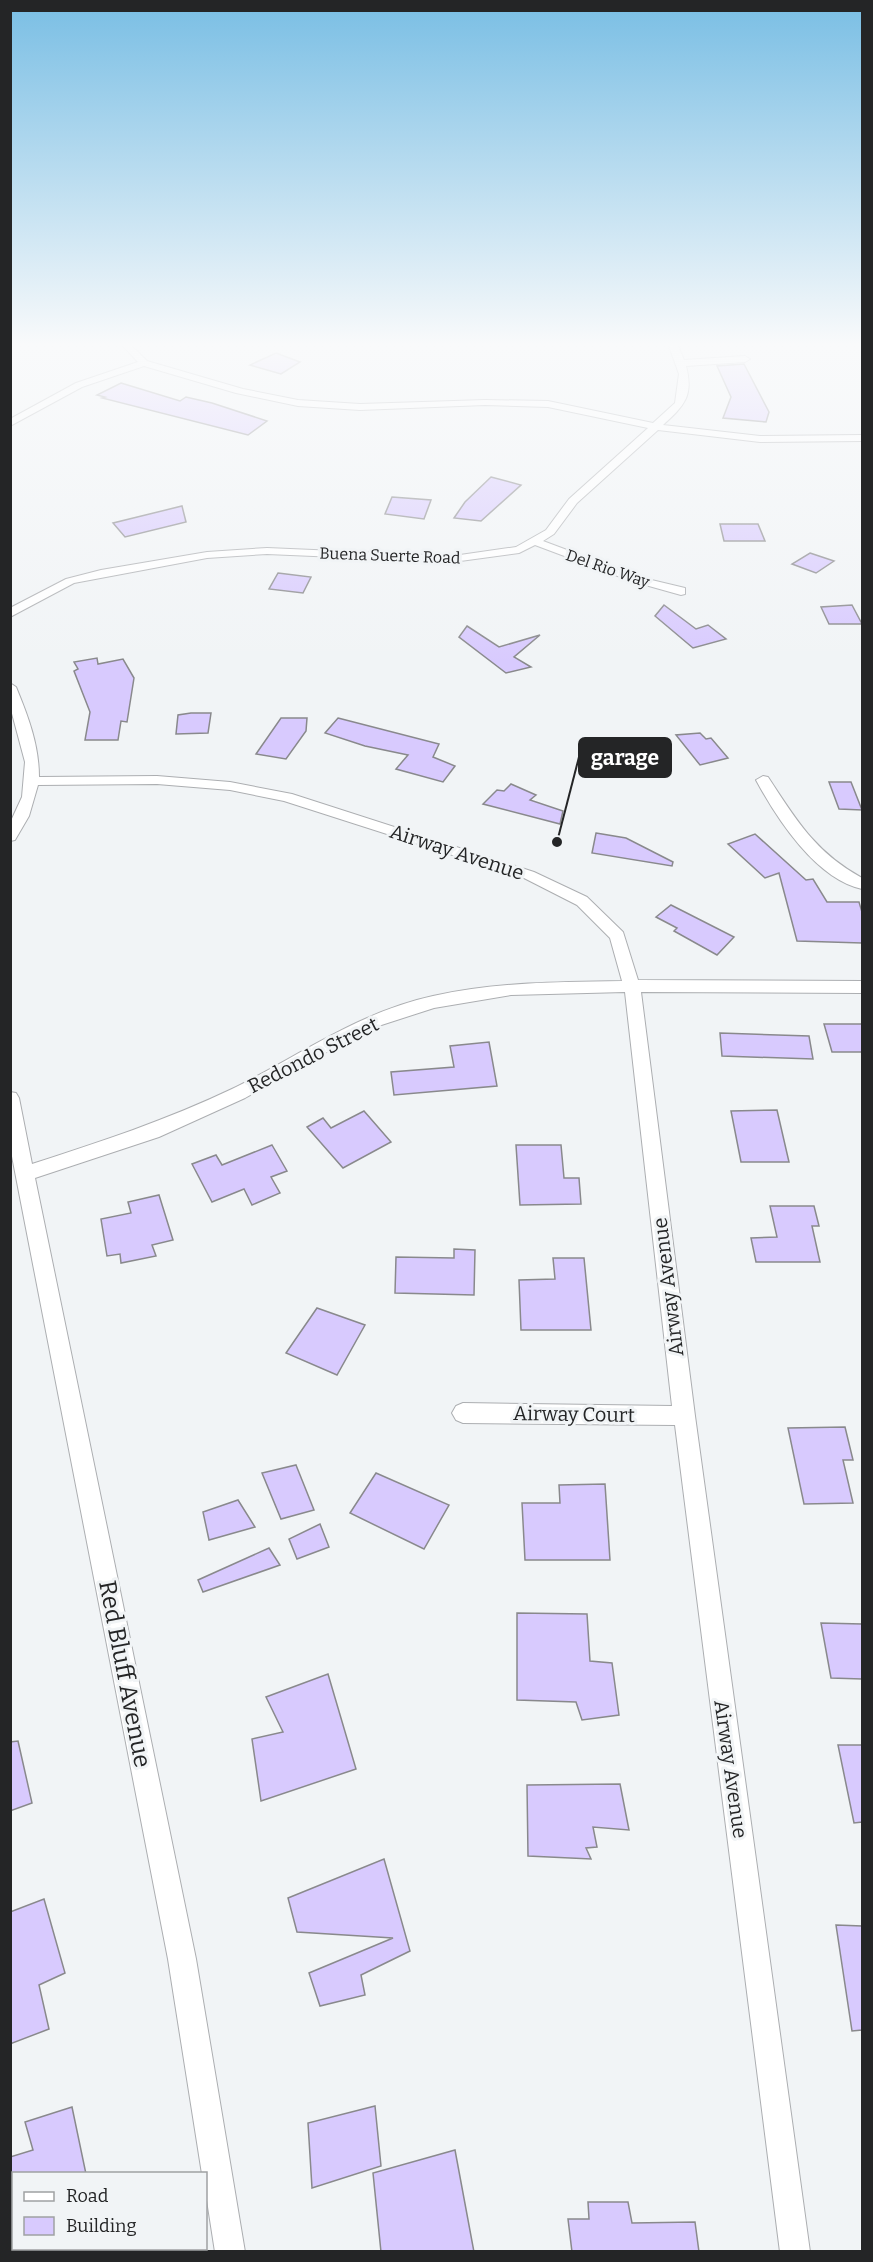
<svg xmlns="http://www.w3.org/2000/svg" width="873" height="2262" font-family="Bitter,serif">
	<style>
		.building { fill: #d8cafe; stroke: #89898c; stroke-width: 1.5 }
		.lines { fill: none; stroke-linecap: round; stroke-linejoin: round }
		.minor-casing { stroke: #acaeb1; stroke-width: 2 }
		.minor { fill: #fff; fill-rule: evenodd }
		.labels { text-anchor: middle; stroke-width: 6; stroke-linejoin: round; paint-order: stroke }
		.far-street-label { font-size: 16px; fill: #242526; stroke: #f1f4f6 }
		.street-label { font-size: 20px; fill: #242526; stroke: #f1f4f6 }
		.near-street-label { font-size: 24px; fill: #242526; stroke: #f1f4f6 }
		.leader { fill: none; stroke: #242526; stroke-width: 2 }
		.callout-dot { fill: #242526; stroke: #f1f4f6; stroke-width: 2 }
		.callout { fill: #242526; stroke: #242526; stroke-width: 2 }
		.callout-label { font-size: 21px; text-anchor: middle; font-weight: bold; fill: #fff }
	</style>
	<rect width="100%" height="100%" fill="#f1f4f6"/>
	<g class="building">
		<polygon points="276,353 300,362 281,374 250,365"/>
		<polygon points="744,364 769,412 766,422 723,418 731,397 717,366"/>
		<polygon points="121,383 180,401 186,397 212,403 267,421 248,435 102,398 105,397 97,395"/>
		<polygon points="491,477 521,485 481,521 454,518 465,502"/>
		<polygon points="392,497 431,500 424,519 385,514"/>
		<polygon points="182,506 186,522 125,537 113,523"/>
		<polygon points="720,524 758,524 765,541 724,541"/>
		<polygon points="810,553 834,561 816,573 792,564"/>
		<polygon points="278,573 311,577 303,593 269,589"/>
		<polygon points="664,605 696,629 708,625 726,639 693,648 655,616"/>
		<polygon points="852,605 862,624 829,624 821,607"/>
		<polygon points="467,626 499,647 540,635 514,657 531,667 506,673 459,637"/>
		<polygon points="97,658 98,664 123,659 134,678 127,722 121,721 118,740 85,740 90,712 74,671 78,669 74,662"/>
		<polygon points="191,713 211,713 208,733 176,734 178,715"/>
		<polygon points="281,718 307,718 306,731 286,759 256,754"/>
		<polygon points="338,718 439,744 433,757 455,766 443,782 396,769 408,755 365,746 325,733"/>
		<polygon points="700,733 706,739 711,738 728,758 700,765 676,735"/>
		<polygon points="829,782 851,782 862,810 839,809"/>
		<polygon points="511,784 536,795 530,800 563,811 560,824 483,804 497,790 504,791"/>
		<polygon points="596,833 626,838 673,862 672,866 592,853"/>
		<polygon points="755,834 806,880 813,879 827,902 859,902 862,912 862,943 797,941 779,873 765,878 728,844"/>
		<polygon points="671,905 734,937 717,955 674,931 677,928 656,917"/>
		<polygon points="824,1024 862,1024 862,1052 832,1052"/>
		<polygon points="720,1033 809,1036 813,1059 722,1056"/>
		<polygon points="489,1042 497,1086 394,1095 391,1072 454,1067 450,1046"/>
		<polygon points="777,1110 789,1162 741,1162 731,1111"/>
		<polygon points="364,1111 391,1142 343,1168 307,1127 323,1118 331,1128"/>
		<polygon points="272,1145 287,1171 271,1177 280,1193 252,1205 244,1189 212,1202 192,1164 216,1155 222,1165"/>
		<polygon points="516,1145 561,1145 564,1178 579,1178 581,1204 520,1205"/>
		<polygon points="159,1195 173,1240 152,1245 156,1256 121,1263 120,1254 107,1256 101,1219 131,1213 128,1202"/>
		<polygon points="770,1206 814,1206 819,1226 812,1226 820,1262 756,1262 751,1238 777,1237"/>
		<polygon points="454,1249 475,1250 474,1295 395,1293 396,1257 454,1258"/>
		<polygon points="553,1258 584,1258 591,1330 521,1330 519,1280 555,1279"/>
		<polygon points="317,1308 365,1325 337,1375 286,1353"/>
		<polygon points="845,1427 853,1460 843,1460 853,1503 804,1504 788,1428"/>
		<polygon points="296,1465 314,1510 281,1519 262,1473"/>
		<polygon points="376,1473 449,1505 424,1549 350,1513"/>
		<polygon points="605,1484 610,1560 525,1560 522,1503 560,1503 559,1485"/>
		<polygon points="238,1500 255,1527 209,1540 203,1512"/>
		<polygon points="320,1524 329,1547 297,1559 289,1539"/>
		<polygon points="269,1548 280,1565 203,1592 198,1580"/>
		<polygon points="517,1613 587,1614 590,1661 612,1663 619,1715 582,1720 576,1702 517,1700"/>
		<polygon points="821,1623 862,1624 862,1679 831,1678"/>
		<polygon points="328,1674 356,1769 261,1801 252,1739 283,1732 266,1697"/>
		<polygon points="18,1741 32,1803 10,1811 10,1742"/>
		<polygon points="838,1745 862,1745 862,1822 854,1823"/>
		<polygon points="620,1784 629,1830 593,1827 597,1847 586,1848 591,1859 528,1856 527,1785"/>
		<polygon points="384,1859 410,1951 361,1975 365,1995 320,2006 309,1973 393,1938 297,1932 288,1898"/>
		<polygon points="44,1899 65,1973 39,1985 49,2029 10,2044 10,1912"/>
		<polygon points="836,1925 862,1926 862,2030 852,2031"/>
		<polygon points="375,2106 381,2166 312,2188 308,2123"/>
		<polygon points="72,2107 86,2174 10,2174 10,2157 33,2150 25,2122"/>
		<polygon points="455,2150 474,2252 381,2252 373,2173"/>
		<polygon points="588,2202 628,2202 632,2223 695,2222 699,2252 572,2252 568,2219 589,2219"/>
	</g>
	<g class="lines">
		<g class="minor-casing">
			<g id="minor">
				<path d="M123,346H132L147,361L243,389L298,400L360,404L485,400L548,401L653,423L675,403L679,374L669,346H678L684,360L745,356L750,359L745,362L686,366C694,396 684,406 663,425L760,436L862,435V441L760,442L658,430L577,503L554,534L543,541L639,577L685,588V594L681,595L631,581L535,545L519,553L453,562L267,554L207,558L74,583L10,617V608L66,579L101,570L207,552L267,548L453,556L516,547L546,530L569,499L648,428L548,407L485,405L360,410L298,406L236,393L144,366L82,387L10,426V419L76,383L138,362Z"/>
				<path d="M10,683L16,687C28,716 39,745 39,777L157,776L230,782L292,794L534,872L587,897L623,932L638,980L862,981V993L641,992L695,1416L810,2252H780L675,1425L463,1423L456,1420L452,1413L456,1406L463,1403L672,1406L625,992L511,995L434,1008L366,1030L245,1098L159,1137L35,1178L196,1959L245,2252H215L206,2194V2174H202L168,1959L10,1146V1092L16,1093L19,1098L32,1164C100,1142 167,1120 232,1089C299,1056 359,1012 433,996C495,982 558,982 622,981L610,938L577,905L524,878L284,801L230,790L157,784L38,785L29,816L15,840L10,841V823L22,797L25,762L10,706Z"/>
				<path d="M763,776L768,777C797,821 815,852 862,878V889C816,879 777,819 756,780Z"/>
			</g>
		</g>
		<use href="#minor" class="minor"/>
	</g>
	<linearGradient id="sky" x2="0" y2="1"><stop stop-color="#79bee4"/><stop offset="0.52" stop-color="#f9fafb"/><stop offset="1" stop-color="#f9fafb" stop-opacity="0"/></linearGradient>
	<rect width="873" height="663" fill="url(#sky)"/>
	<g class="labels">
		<g class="far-street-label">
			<text transform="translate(390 555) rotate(2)" y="6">Buena Suerte Road</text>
			<text transform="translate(608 568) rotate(19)" y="6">Del Rio Way</text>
		</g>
		<g class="street-label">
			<text transform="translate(457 852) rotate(18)" y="7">Airway Avenue</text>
			<text transform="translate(313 1055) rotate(-27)" y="7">Redondo Street</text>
			<text transform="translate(668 1287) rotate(-97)" y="7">Airway Avenue</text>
			<text transform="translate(574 1414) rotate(1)" y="7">Airway Court</text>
			<text transform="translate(731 1769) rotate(82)" y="7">Airway Avenue</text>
		</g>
		<g class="near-street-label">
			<text transform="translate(125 1674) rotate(79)" y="8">Red Bluff Avenue</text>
		</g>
	</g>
	<path class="leader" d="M557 842L579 757"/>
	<circle class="callout-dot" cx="557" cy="842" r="6"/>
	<rect class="callout" x="579" y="738" width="92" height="39" rx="6"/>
	<g class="callout-label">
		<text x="625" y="765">garage</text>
	</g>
	<rect width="873" height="2262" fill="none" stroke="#242526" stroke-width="24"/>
	<rect x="12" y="2172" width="195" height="78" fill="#f1f4f6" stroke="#9fa1a3" stroke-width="1.5"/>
	<rect x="24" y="2192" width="30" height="9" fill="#ffffff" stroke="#9fa1a3" stroke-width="1.5"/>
	<text x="66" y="2202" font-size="18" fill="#242526">Road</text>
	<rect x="24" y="2217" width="30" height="18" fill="#d8cafe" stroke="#9fa1a3" stroke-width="1.5"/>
	<text x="66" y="2232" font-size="18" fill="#242526">Building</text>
</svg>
